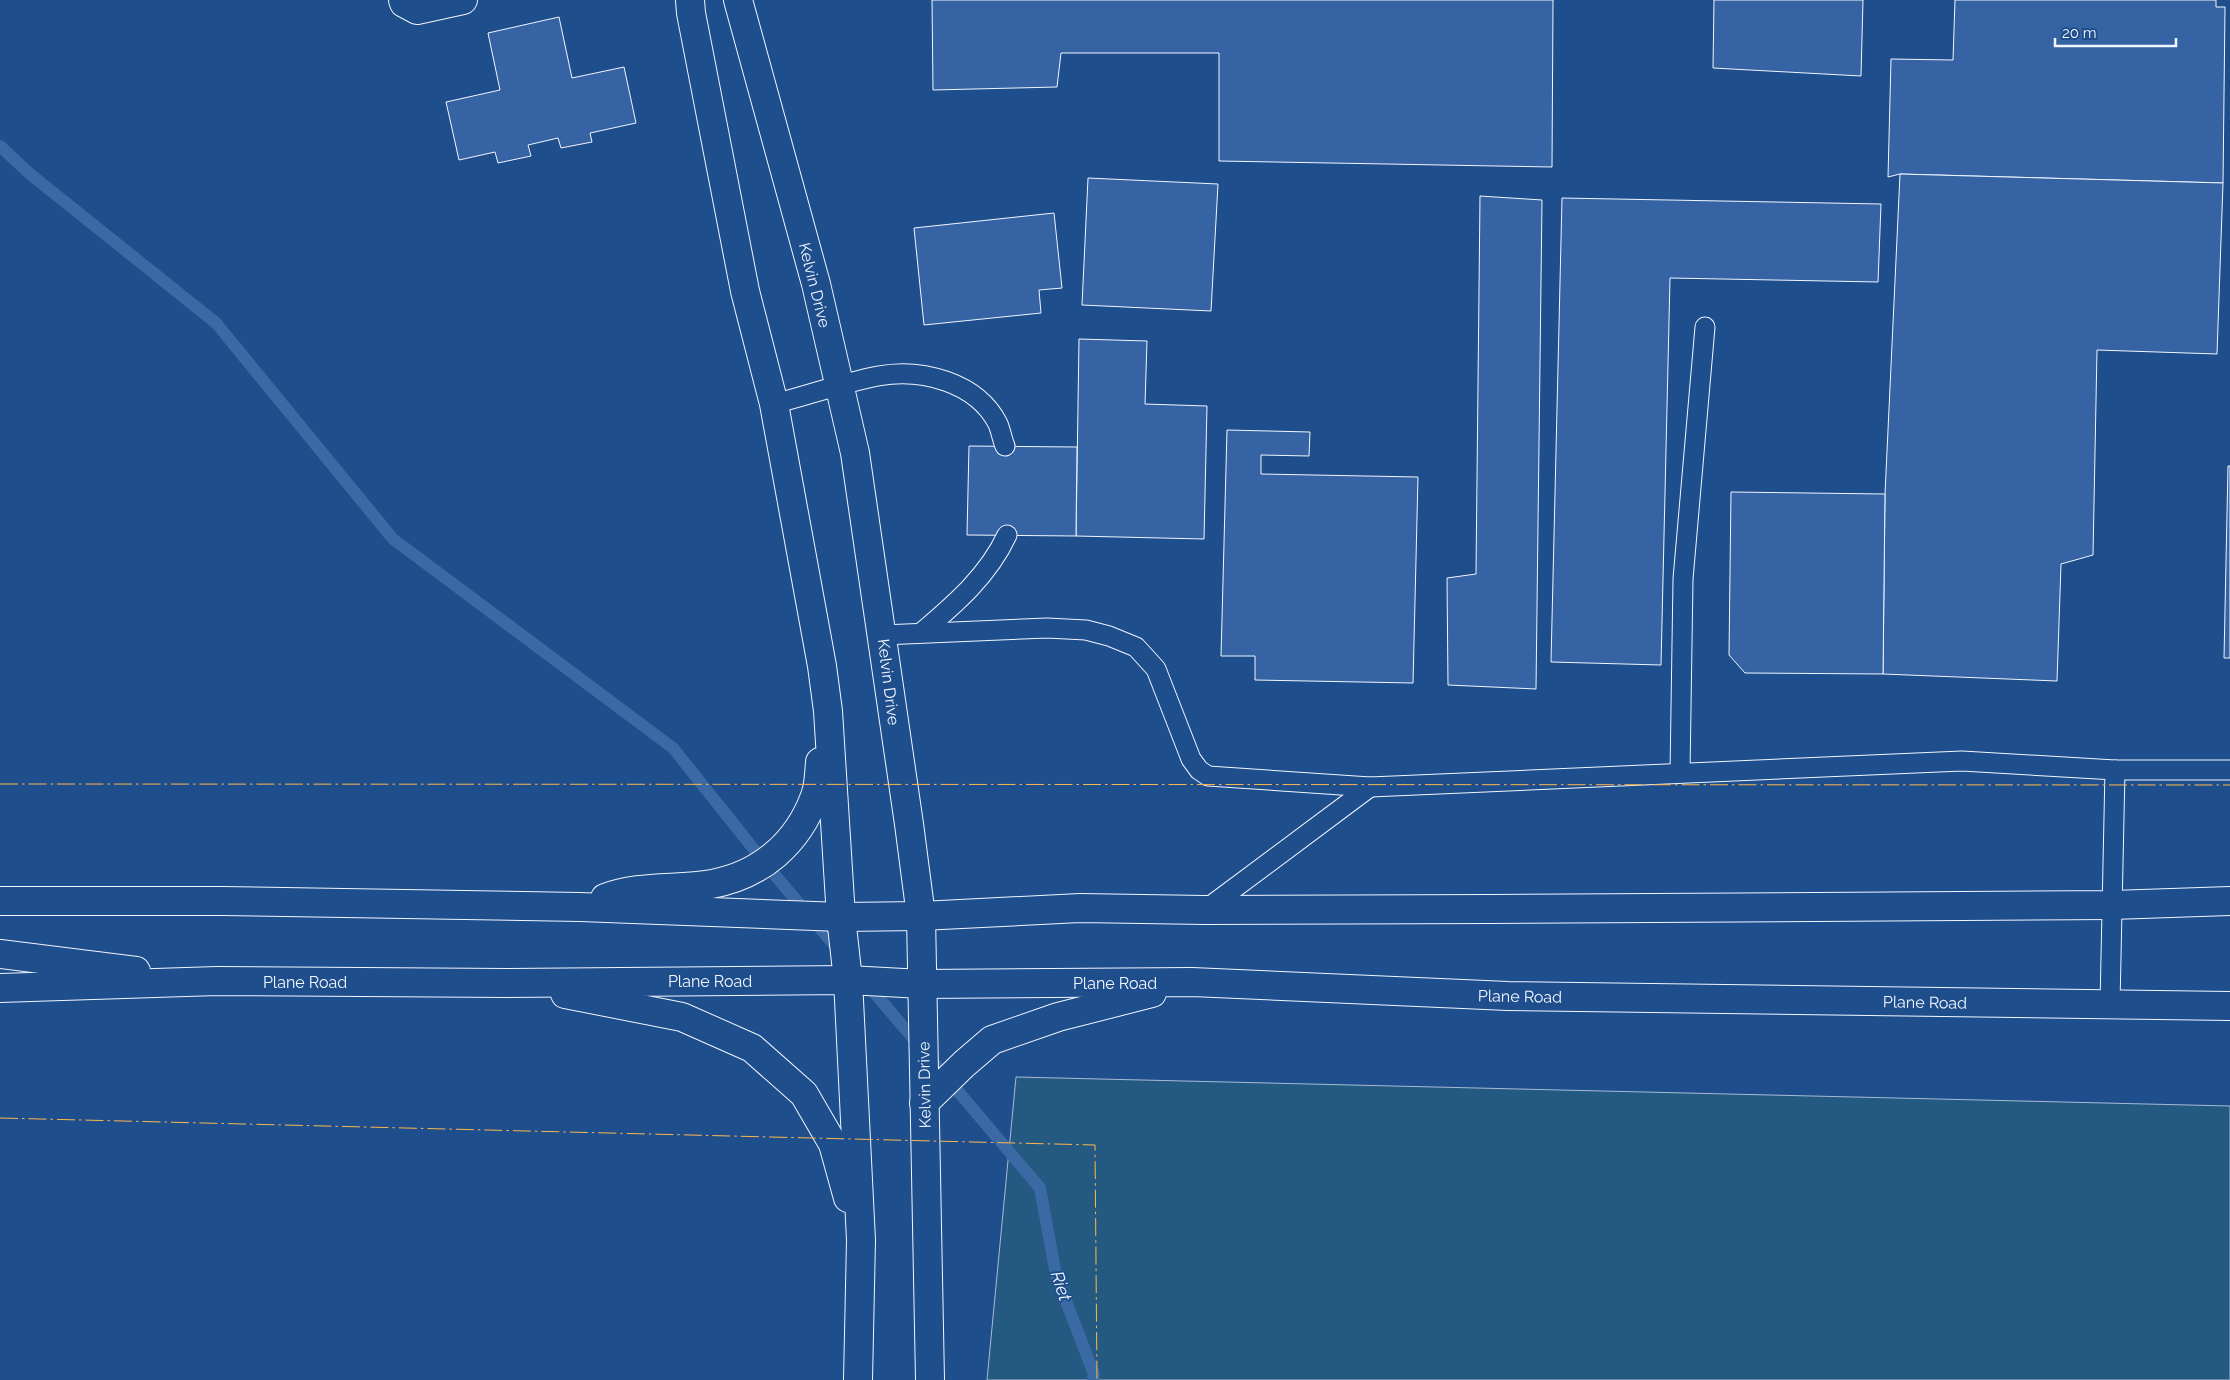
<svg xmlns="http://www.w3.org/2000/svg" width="2230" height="1380" font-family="Raleway,sans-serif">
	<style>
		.green { fill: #245a82; stroke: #a8bbd7 }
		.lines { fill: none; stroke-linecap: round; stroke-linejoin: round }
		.stream { stroke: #3b69a3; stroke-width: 12 }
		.building { fill: #3563a3; stroke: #f2f6ff }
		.lane-casing { stroke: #f2f6ff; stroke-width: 21 }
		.street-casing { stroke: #f2f6ff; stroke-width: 30 }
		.secondary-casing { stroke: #f2f6ff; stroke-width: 30 }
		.lane { stroke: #1f4e8c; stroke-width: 19 }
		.street { stroke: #1f4e8c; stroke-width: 28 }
		.secondary { stroke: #1f4e8c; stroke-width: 28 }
		.power { stroke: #ffb74d; stroke-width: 1; stroke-dasharray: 18 4 2.5 4; stroke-linecap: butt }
		.labels { text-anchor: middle; stroke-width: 4; stroke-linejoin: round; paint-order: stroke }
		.street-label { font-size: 16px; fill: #f2f6ff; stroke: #1f4e8c }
		.water-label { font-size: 18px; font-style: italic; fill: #f2f6ff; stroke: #1f4e8c }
	</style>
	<rect width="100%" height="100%" fill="#1f4e8c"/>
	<polygon class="green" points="1016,1077 2230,1106 2230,1380 987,1380"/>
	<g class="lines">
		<g class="stream">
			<polyline points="0,146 30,174 216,323 393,539 673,748 768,867 841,953"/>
			<polyline points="867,984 1040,1188 1056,1275 1094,1374 1093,1380"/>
		</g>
	</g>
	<g class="building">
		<polygon points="932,0 1553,0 1552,167 1219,161 1219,53 1061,53 1057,87 933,90"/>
		<polygon points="1714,0 1863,0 1861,76 1713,68"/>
		<polygon points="1955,0 2216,0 2216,7 2225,7 2223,183 1900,174 1888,177 1891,59 1953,60"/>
		<polygon points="559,17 572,78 624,67 636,123 590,133 592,142 561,148 558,138 528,145 531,156 498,163 495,152 459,160 446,102 500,90 488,33"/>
		<polygon points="1900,174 2223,183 2217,354 2097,350 2093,555 2061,564 2057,681 1883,674 1885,494"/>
		<polygon points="1088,178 1218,184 1211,311 1082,305"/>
		<polygon points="1480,196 1542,200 1536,689 1448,685 1447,578 1476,574"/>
		<polygon points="1562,198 1881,204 1878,282 1670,278 1661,665 1551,662"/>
		<polygon points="1054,213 1062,288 1039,290 1041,313 924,325 914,228"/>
		<polygon points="1079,339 1147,341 1145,404 1207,406 1204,539 1076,536"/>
		<polygon points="1227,430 1310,432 1309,456 1261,455 1261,474 1418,477 1413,683 1255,680 1255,656 1221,656"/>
		<polygon points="969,446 1077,447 1076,536 967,535"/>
		<polygon points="2228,466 2230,466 2230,658 2224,658"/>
		<polygon points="1731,492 1885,494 1883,674 1745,673 1729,655"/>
	</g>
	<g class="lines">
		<g class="lane-casing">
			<g id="lane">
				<path d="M774,404C808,395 843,383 878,376C921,368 977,382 998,424C1001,431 1002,439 1005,446"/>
				<path d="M921,633C955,604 988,576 1007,535"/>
				<polyline points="882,635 1047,628 1086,630 1109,636 1136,647 1156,669 1191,759 1199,770 1208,776 1370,787 1962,761 2115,770"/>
				<polyline points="1680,773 1683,579 1705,327"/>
				<polyline points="1205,910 1370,787"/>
				<polyline points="2110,1004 2115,770 2230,770"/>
			</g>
		</g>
		<g class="street-casing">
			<polyline id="street" points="403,0 404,3 417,10 463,0"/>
		</g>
		<g class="secondary-casing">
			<g id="secondary">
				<polyline points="690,0 691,13 745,291 774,404 822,666 828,711 841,917 848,980 861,1240 858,1380"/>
				<polyline points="738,0 816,284 855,453 909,824 921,916 930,1380"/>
				<path d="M605,898C639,885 676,890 712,884C761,875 798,843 815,796C819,786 819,773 820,762"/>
				<polyline points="0,901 223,901 580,907 841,917 921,916 1080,908 1205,910 1490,909 2112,905 2230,901"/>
				<polyline points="0,954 136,971"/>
				<polyline points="0,988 217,981 507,983 848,980 922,984 1192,982 1508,996 2230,1006"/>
				<polyline points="565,994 682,1017 752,1048 804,1094 833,1144 848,1198"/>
				<polyline points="924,1103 964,1064 992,1040 1058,1017 1152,993"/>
			</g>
		</g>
		<use href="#lane" class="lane"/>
		<use href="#street" class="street"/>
		<use href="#secondary" class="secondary"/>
		<g class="power">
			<polyline points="0,784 2230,785"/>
			<polyline points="0,1118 1095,1145 1097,1380"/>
		</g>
	</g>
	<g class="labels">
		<g class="street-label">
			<text transform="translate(815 285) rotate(76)" y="6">Kelvin Drive</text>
			<text transform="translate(889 682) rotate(83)" y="6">Kelvin Drive</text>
			<text x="710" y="987">Plane Road</text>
			<text x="305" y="988">Plane Road</text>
			<text x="1115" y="989">Plane Road</text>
			<text transform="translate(1520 996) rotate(1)" y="6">Plane Road</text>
			<text transform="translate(1925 1002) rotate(1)" y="6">Plane Road</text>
			<text transform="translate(924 1085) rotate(-91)" y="6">Kelvin Drive</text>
		</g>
		<g class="water-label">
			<text transform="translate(1061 1286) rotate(72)" y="6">Riet</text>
		</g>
	</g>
	<path d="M2055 38v8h121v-8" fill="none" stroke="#f2f6ff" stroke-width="2.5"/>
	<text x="2062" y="38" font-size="15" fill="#f2f6ff" stroke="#1f4e8c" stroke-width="4" paint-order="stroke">20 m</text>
</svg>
